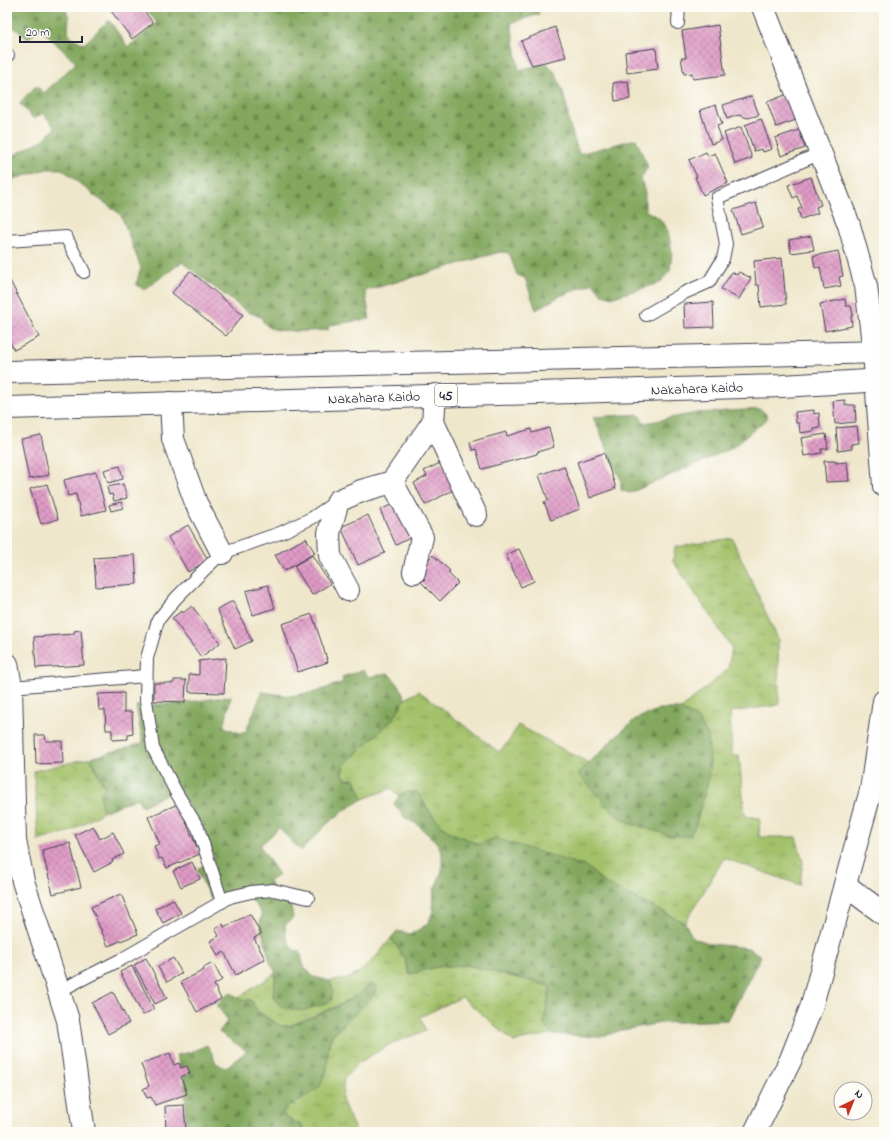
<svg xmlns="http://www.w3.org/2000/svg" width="891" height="1139" font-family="'Indie Flower',sans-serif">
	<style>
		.grass { fill: url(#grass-tufts); stroke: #627252 }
		.forest { fill: url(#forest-firs); stroke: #52644c }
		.building { fill: url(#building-cross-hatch) }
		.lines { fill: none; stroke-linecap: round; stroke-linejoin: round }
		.service-casing { stroke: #414051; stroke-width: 14 }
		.minor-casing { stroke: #414051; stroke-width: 24 }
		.tertiary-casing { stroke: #414051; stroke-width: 24 }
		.primary-casing { stroke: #414051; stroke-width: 24 }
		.service { stroke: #fff; stroke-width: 12 }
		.minor { stroke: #fff; stroke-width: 22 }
		.tertiary { stroke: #fff; stroke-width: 22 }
		.primary { stroke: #fff; stroke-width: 22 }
		.labels { text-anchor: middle; stroke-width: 3; stroke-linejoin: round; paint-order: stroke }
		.shield { fill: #fdfcf7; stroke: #646373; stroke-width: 1 }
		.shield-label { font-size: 13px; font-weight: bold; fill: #22223b }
		.street-label { font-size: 14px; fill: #22223b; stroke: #fdfcf7 }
	</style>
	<defs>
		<pattern id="grass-tufts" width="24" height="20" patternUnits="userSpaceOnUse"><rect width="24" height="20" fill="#a3c169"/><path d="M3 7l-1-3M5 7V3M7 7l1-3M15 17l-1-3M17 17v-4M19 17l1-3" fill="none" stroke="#849c58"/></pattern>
		<pattern id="forest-firs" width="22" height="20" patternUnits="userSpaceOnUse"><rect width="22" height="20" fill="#82a75d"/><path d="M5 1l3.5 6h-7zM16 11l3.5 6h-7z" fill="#6a884e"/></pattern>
		<pattern id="building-cross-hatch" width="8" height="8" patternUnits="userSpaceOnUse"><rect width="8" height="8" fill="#e09bc6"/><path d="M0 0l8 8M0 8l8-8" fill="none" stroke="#b57ea2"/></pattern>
	</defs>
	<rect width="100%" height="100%" fill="#fdfcf7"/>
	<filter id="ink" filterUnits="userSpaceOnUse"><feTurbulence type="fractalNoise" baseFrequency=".025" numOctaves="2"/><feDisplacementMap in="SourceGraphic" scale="8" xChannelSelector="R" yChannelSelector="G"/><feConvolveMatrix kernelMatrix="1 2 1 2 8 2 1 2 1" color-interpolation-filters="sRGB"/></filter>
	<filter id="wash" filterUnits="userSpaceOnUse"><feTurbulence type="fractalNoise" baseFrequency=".012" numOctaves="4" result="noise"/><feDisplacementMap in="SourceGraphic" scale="16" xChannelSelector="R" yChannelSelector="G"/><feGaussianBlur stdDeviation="0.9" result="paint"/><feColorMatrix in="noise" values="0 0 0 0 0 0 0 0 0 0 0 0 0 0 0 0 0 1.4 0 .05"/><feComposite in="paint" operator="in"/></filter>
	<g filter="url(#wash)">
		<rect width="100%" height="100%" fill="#efe7cb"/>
		<g class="grass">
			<path d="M732,538L778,639L779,705L730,712L732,756H739L745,816L760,818L759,837H796L803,861L800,885L724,858L685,923L603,882L587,867L478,845C469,839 461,837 452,833C436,825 427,806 417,792H407L399,796L392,788L363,799L355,779H346L342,773L343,765L393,719L405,699L419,691L499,752L509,741L518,725L589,763L578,774L689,836L695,827L708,781L697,718L681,709L728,669L732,648L673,561L675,547Z"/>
			<polygon points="90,758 105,788 100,795 103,812 71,831 38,841 34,771"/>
			<path d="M391,938L405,959L409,974L437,967L467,965L550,986L544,1024L551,1034L514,1042L462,997L420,1017L426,1031L392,1043L357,1064L344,1079L342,1100L356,1132H304L301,1125L285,1117L283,1111L290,1105L303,1099L327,1071L328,1048L332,1035L346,1022L371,984L358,995L338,1006L290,1026H280L257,1011L251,1000H242L238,998L276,973L273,998L293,1009L303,1011L333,991L330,981C335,980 341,980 345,979C363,975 381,951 391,938Z"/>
		</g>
		<g class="forest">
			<path d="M7,7H64L69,17L68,31L71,37L84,44L109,20L128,47L157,23L145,7H537L539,14L511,23L519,70L547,63L556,74L562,89L567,107L569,123L579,154L636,139L648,167L641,178L645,193V210L660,219L668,231L672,252L670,270L660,283L613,297L602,294L593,283L560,296L536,310L525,278L517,275L509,253L500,252L365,291L370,319L329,325L328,330C316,331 277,333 268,327C265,324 262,320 261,317L246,311L210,284L182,262L144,290L136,284L141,268L121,215L112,208L95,196L62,169H47L7,181V159L44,139L55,128L43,113L34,119L19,103L36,86L44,93L76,63L40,28L28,39L7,22Z"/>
			<polygon points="760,409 765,413 768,418 732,448 630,493 621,490 621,480 593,417 638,414 645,423 696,413"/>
			<polygon points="363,670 369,677 388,673 400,686 405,699 393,719 344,765 342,773 346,779 355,779 363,799 345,810 327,824 301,851 279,828 260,846 279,875 269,881 276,895 283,894 291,906 293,918 285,925 286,937 293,950 300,951 304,967 314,977 330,981 333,991 331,1001 303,1011 282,1007 273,998 276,973 270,962 260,923 262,914 250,897 245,886 210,898 197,869 215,859 200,824 177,789 142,806 137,798 103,812 100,795 105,787 90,758 143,743 136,706 184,703 231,696 224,727 240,733 246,731 262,692 290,696 316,692 343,682 342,677"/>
			<polygon points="659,709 681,709 697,718 708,736 710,761 708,781 695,827 689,836 671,836 629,823 614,813 578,774 613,739 636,719"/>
			<path d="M407,792H417C427,806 436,825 452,833C461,837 469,839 477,845L495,838L587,867L603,882L685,923L693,938L712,944L748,948L761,956L728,1020L661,1023L622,1030L601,1037L551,1034L544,1024L550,986L467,965L437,967L409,974L405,959L391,938L397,931L411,934L428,924L433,911L434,890L442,871V853L437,843L417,824L405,818L394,804L399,796Z"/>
			<polygon points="372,984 376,986 374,995 332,1035 328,1048 327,1071 319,1088 303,1099 290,1105 283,1111 285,1117 301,1125 304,1132 178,1132 186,1122 185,1080 176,1055 191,1052 207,1045 211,1051 216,1063 225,1068 247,1051 219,1032 228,1020 217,1006 223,998 231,993 242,1000 251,1000 257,1011 280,1026 290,1026 338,1006 358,995"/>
		</g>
		<g id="blocks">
			<g class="building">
				<polygon points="108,7 141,7 153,23 132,39"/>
				<polygon points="718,25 725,75 693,79 692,73 684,74 681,58 686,58 682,31"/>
				<polygon points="555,27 566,57 532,65 521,41"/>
				<polygon points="656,48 658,69 627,73 625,52"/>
				<polygon points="628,81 630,99 615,101 613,83"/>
				<polygon points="788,94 796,120 776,127 767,102"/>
				<polygon points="752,96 759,115 748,118 738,115 727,119 723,105"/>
				<polygon points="716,105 722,124 717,126 722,140 711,144 700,110"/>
				<polygon points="761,119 772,149 763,152 762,149 754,151 745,125"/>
				<polygon points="741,127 752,158 735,164 724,133"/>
				<polygon points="799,130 805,148 781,156 775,138"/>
				<polygon points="706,152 708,156 715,153 728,183 703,195 695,177 697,177 689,160"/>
				<polygon points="811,177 821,205 816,207 818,213 801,219 798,209 802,208 797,196 793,198 788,185"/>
				<polygon points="756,203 763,227 741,234 733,210"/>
				<polygon points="811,236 814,250 791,253 789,240"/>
				<polygon points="838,251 843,276 839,277 841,286 824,289 820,267 815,268 813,256"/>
				<polygon points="782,258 786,304 761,307 759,285 756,285 754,261"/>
				<polygon points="190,271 243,315 226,336 172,293"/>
				<polygon points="732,272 737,275 739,272 751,278 739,299 721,289"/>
				<polygon points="7,275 39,337 14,350 7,336"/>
				<polygon points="845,299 846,306 851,306 853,315 851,316 852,326 825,331 820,304"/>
				<polygon points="713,302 714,327 685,328 684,304"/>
				<polygon points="845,400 845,405 855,405 856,422 835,424 833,401"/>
				<polygon points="814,410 814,414 819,413 820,428 814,429 814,431 800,433 799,423 796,423 795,412"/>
				<polygon points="857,426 859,443 851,444 852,449 838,451 836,428"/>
				<polygon points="549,428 554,447 537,452 537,454 482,469 476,449 472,450 470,442 506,432 507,436 531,429 532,433"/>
				<polygon points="826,434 828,449 821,449 822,453 804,456 801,438"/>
				<polygon points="41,435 49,475 29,479 21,439"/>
				<polygon points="604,453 616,488 590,498 577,462"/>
				<polygon points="824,461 836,461 836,463 847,462 849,481 826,482"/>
				<polygon points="442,462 455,489 425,505 414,483 427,476 424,471"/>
				<polygon points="120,466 123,479 108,483 104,470"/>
				<polygon points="564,466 580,509 551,520 544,502 548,500 539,475"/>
				<polygon points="96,472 106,510 81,516 76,494 68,496 64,480"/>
				<polygon points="47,484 58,519 41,524 30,489"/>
				<polygon points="123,484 127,498 114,501 112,494 109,495 107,487"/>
				<polygon points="121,502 123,508 111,511 109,505"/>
				<polygon points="395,503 412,537 396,545 380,510"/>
				<polygon points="368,515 385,553 358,565 341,527"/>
				<polygon points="188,525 208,560 188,572 168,537"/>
				<polygon points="306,538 315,553 284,571 275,555"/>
				<polygon points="519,549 534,581 521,587 506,555"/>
				<polygon points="135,555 137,584 96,587 94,558"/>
				<polygon points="312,555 330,584 312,595 294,566"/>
				<polygon points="433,555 450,571 448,573 458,583 440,601 421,582 425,579 417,571"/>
				<polygon points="268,585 275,608 253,615 246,591"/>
				<polygon points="233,601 252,641 235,649 217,609"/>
				<polygon points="192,606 220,643 201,657 172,618 182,611 183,613"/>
				<polygon points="312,614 328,662 298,672 282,624"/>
				<polygon points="81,630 84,665 36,668 34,637 74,634 74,631"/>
				<polygon points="226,658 224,693 189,692 189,674 199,675 199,661"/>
				<polygon points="174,680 186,680 185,702 154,701 154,683 174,683"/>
				<polygon points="124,693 124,712 132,712 133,734 128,735 128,739 112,740 112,730 106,730 105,710 99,710 98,694"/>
				<polygon points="35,735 45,735 46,741 62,741 63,763 36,764"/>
				<polygon points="178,804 200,854 167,868 162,858 159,859 154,846 160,844 148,817"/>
				<polygon points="93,826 100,839 113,832 124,854 112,860 113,862 94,872 75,835"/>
				<polygon points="70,843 81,887 53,894 42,850"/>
				<polygon points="192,862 200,879 181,887 173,871"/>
				<polygon points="121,894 138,934 108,946 91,907"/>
				<polygon points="173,899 181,913 163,923 155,909"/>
				<polygon points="250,914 261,934 254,938 265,959 236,975 224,952 218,956 210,941 219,936 215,928 223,924 224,927"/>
				<polygon points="146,958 167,998 155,1004 134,965"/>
				<polygon points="173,958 182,973 167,982 158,967"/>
				<polygon points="213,963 222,980 214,985 221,999 197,1012 181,982 204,970 203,968"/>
				<polygon points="132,966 154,1009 143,1015 120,972"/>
				<polygon points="113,992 129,1023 108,1034 92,1003"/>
				<polygon points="170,1053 174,1065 179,1063 181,1068 187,1066 190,1073 181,1077 187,1094 155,1105 151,1097 147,1098 143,1089 149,1086 141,1064"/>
				<polygon points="184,1105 186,1132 166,1132 165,1106"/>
			</g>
		</g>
	</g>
	<g filter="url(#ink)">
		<use href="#blocks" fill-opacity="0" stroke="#414051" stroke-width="1"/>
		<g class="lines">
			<g class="service-casing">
				<g id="service">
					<polyline points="678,23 679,7"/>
					<polyline points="7,56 8,55"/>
					<polyline points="7,241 66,237 84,272"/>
					<polyline points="646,315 684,293 709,282 723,259 726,244 717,198 821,153"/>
					<polyline points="11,687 146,676"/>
					<polyline points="222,902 198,828 176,792 153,748 146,700 147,658 158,620 176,598 203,571 222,553 280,533 312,518 337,501"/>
					<polyline points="59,991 122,959 230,897 251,892 273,890 308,898"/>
				</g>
			</g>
			<g class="minor-casing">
				<g id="minor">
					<polyline points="763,7 849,225 866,286 874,352 884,486"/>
					<polyline points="171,403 173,439 196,503 222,553"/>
					<polyline points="433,422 476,515"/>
					<polyline points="392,482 422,537 414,572"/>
					<polyline points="348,590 330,556 329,533 338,501 361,491 392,482 433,422 435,395"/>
					<polyline points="845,885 884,914"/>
					<polyline points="755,1132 791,1059 811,1008 871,790 884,701"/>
				</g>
			</g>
			<g class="tertiary-casing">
				<polyline id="tertiary" points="7,664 11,687 15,841 23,881 68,1020 84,1132"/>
			</g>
			<g class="primary-casing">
				<g id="primary">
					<polyline points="7,372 884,352"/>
					<polyline points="7,408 782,386 884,380"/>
				</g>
			</g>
			<use href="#service" class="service"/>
			<use href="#minor" class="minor"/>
			<use href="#tertiary" class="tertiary"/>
			<use href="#primary" class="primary"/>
		</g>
	</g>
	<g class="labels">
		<rect class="shield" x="435" y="384" width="22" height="22" rx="3"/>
		<g class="shield-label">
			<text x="446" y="400">45</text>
		</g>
		<g class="street-label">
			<text transform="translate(697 388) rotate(-2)" y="5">Nakahara Kaido</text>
			<text transform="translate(374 397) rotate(-2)" y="5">Nakahara Kaido</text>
		</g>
	</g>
	<rect width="891" height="1139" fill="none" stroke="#fdfcf7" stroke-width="24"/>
	<g transform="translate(853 1101) rotate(43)"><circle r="19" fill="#fdfcf7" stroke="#a5a5ac"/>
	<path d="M0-3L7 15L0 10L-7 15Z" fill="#c8321e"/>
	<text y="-6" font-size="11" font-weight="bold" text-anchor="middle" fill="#22223b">N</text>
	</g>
	<path d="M20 36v6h62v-6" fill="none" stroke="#22223b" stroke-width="2"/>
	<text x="26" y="36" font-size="12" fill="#22223b" stroke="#fdfcf7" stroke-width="3" paint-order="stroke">20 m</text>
</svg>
